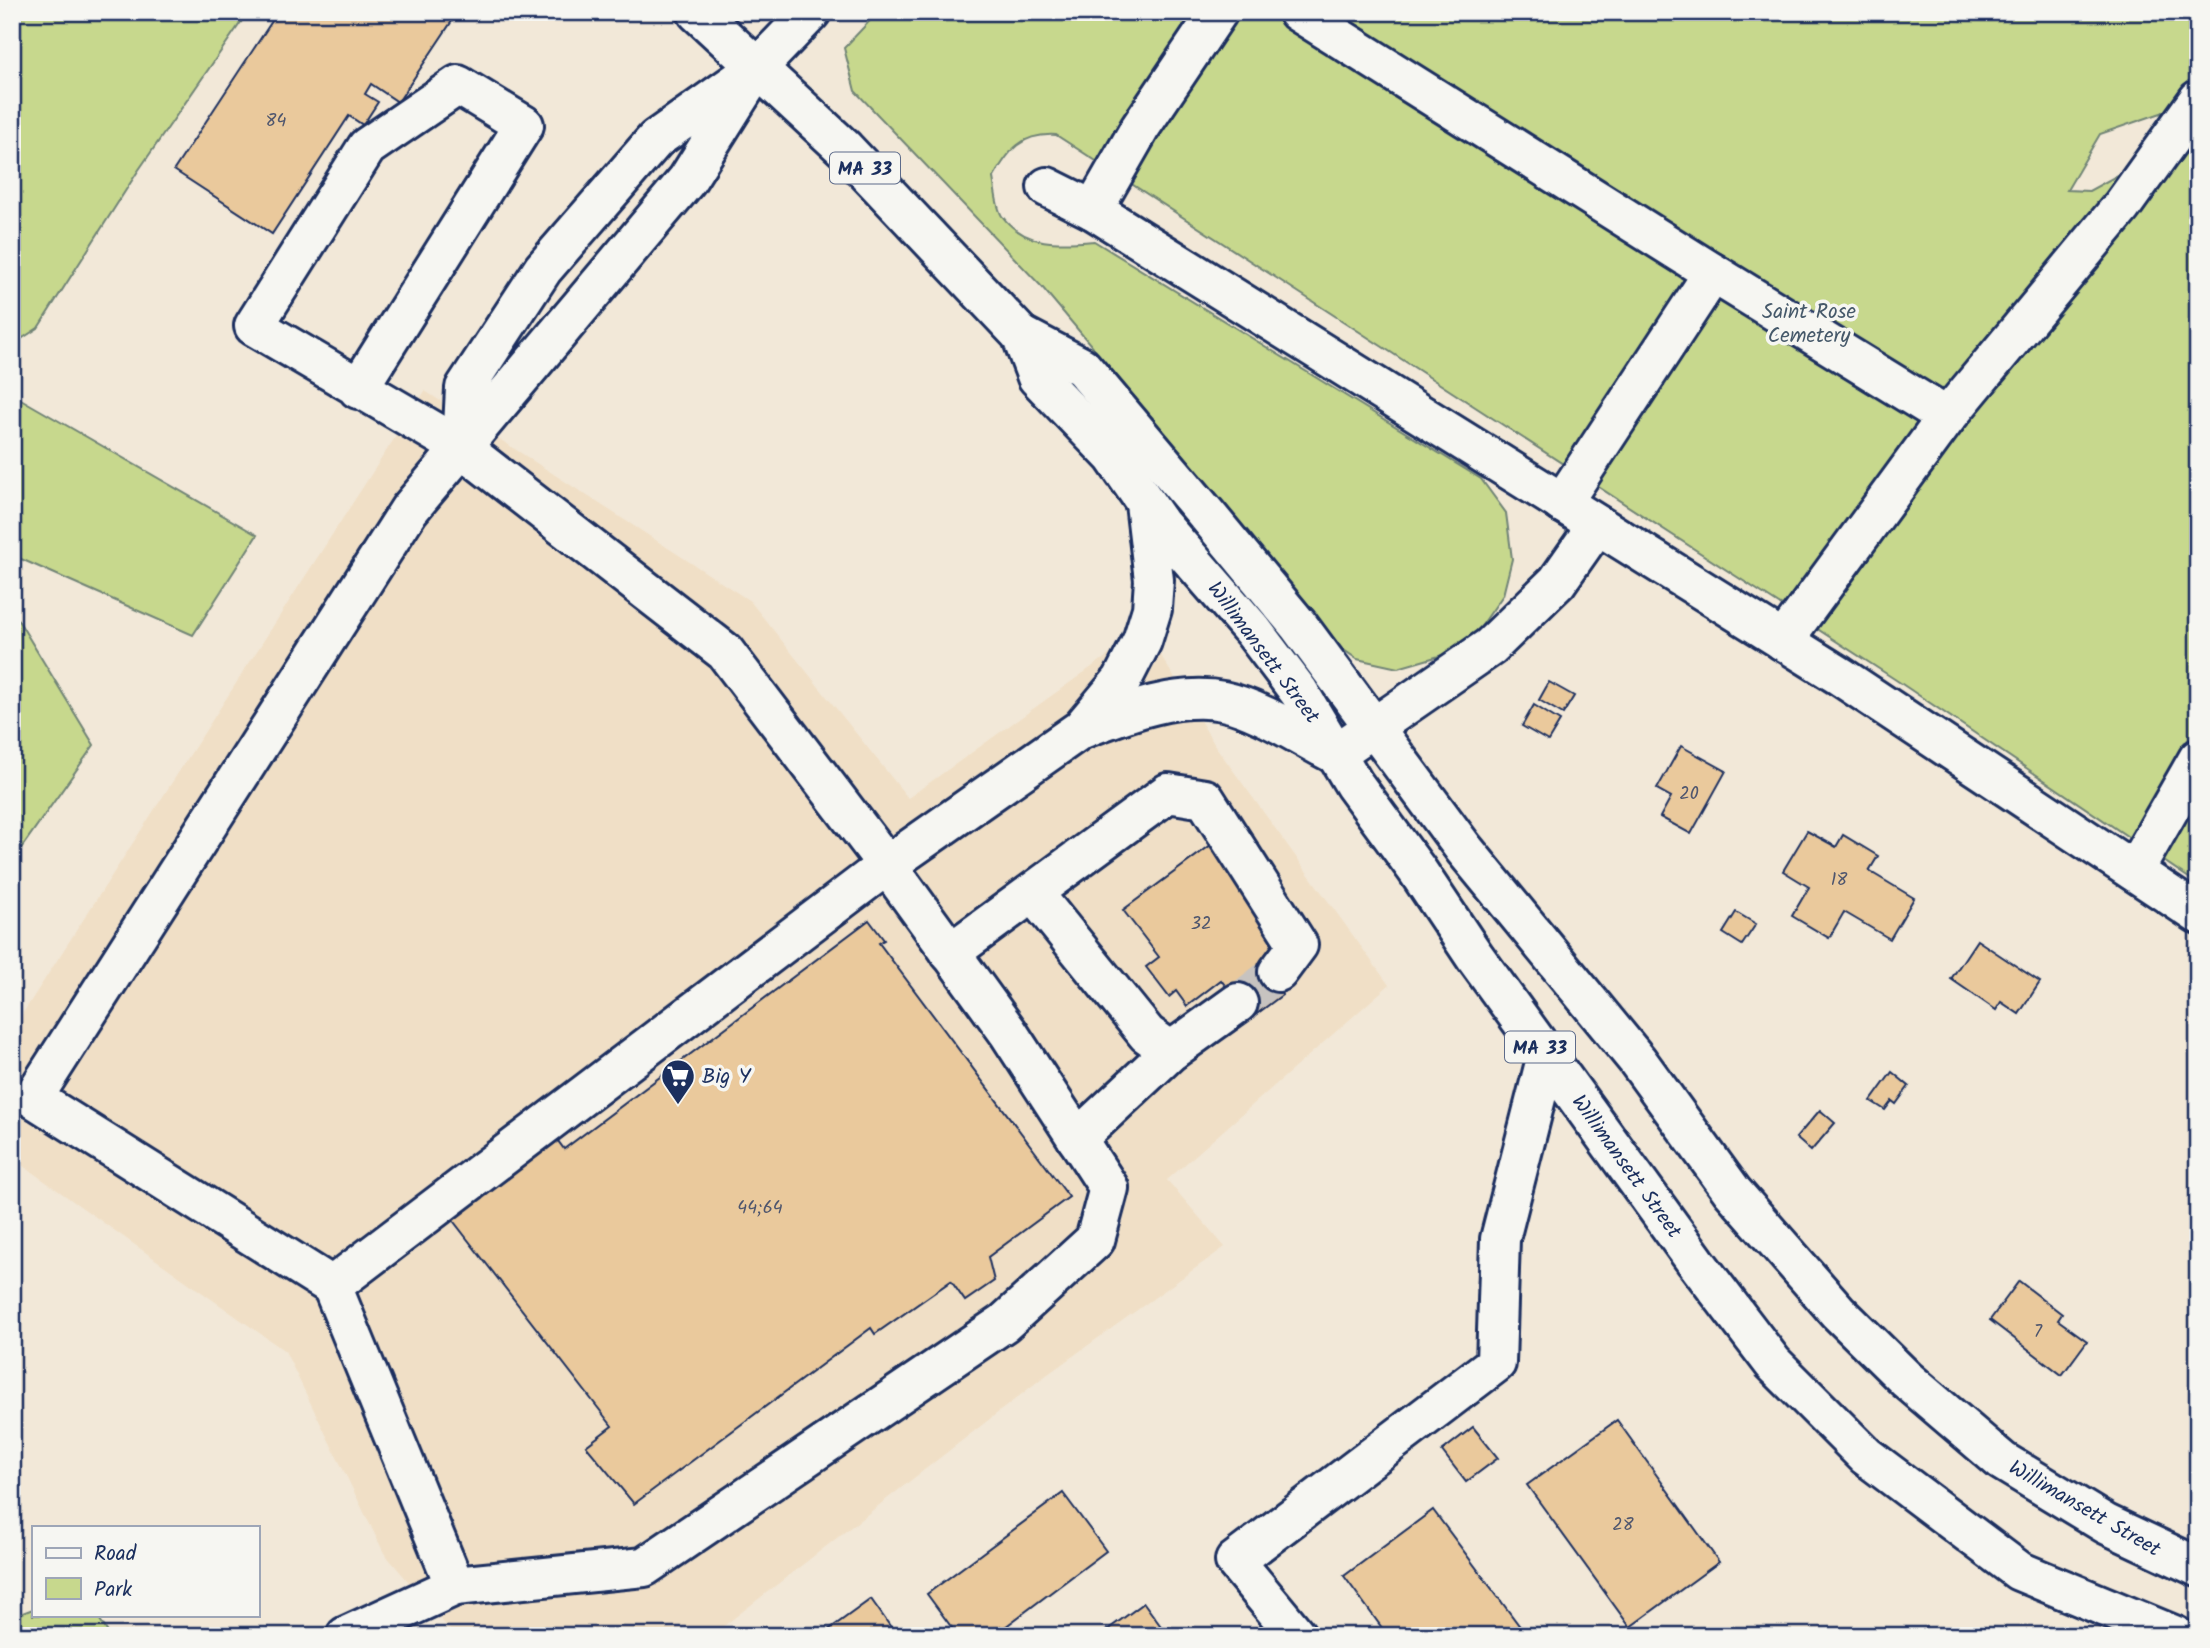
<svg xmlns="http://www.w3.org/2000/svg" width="2210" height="1648" font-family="Kalam,sans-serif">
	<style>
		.built { fill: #f0dfc6 }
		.green { fill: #c7d88d; stroke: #718476; stroke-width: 2; fill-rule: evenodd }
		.building { fill: #eac99c; stroke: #1b2f5e; stroke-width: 2 }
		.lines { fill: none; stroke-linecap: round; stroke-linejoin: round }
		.minor-tunnel { stroke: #c7c3c0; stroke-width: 38; stroke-dasharray: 38 19; stroke-linecap: butt }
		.minor-casing { stroke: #1b2f5e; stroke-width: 44 }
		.major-casing { stroke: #1b2f5e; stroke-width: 44 }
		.minor { stroke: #f6f6f2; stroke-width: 38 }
		.major { stroke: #f6f6f2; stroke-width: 38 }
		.labels { text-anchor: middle; stroke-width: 7; stroke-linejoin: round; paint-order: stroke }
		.number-label { font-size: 18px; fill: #4f566e }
		.shield { fill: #f6f6f2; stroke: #5d6b8a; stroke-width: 2 }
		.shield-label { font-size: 19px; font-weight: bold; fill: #1b2f5e }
		.park-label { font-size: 21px; fill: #46596a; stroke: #f6f6f2 }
		.street-label { font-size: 21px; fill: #1b2f5e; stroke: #f6f6f2 }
		.poi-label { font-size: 21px; fill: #1b2f5e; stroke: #f6f6f2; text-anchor: start }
	</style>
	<rect width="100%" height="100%" fill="#f2e8d8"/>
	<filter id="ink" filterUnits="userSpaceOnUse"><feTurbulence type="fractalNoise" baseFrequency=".0143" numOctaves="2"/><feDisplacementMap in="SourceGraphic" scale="14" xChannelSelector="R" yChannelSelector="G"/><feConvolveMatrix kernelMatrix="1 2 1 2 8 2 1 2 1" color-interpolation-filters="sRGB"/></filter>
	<g filter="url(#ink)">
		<polygon class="built" points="425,391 750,601 908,798 1145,629 1216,747 1389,985 1167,1180 1225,1247 1041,1379 711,1636 455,1636 384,1553 285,1351 12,1158 12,1030"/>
		<g class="green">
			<polygon points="12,12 248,12 138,171 38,328 12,345"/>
			<path d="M878,12H2198V884L1896,680L1056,135C1021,133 1009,150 993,178C995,188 996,207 1002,216C1025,247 1060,244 1094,241L1481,479L1506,513L1512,559L1503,595L1480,628L1446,654L1398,668L1357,659L1322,635L1213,490L1042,287L855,91L844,48ZM2164,112L2120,174L2089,191L2067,190L2100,134Z"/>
			<polygon points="12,394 257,535 193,635 12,555"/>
			<polygon points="12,610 94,745 12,861"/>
			<polygon points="33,1609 33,1615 97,1615 110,1636 12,1636 12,1617"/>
		</g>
		<g class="building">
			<polygon points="278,12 458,12 398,102 371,84 365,94 378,102 363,125 349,116 272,234 174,170"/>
			<polygon points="1549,682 1574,696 1563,714 1539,700"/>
			<polygon points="1534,705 1560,721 1548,741 1522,726"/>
			<polygon points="1681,746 1726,771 1691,834 1660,817 1671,797 1657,789"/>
			<polygon points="1807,831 1836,847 1843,835 1878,856 1869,871 1914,898 1890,939 1844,912 1829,938 1792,916 1809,887 1783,871"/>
			<polygon points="1211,845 1278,935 1271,940 1282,995 1250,1019 1221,980 1187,1006 1176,991 1169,997 1146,967 1159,957 1123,910"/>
			<polygon points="1736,912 1756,924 1742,945 1723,933"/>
			<polygon points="869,920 884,940 879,943 1069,1197 988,1257 994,1281 965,1301 951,1281 875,1334 871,1328 634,1504 586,1446 612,1426 451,1218 555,1137 564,1149"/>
			<polygon points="1977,940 2040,982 2019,1014 2001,1002 1996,1010 1951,979"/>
			<polygon points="1892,1072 1909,1086 1896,1104 1892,1101 1885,1110 1871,1101"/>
			<polygon points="1820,1110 1835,1123 1811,1151 1796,1138"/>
			<polygon points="2019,1281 2062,1314 2058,1320 2087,1341 2062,1375 1990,1320"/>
			<polygon points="1617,1420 1719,1562 1630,1627 1527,1485"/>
			<polygon points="1473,1427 1498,1458 1466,1482 1442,1451"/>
			<polygon points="1063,1493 1106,1551 993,1636 958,1636 927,1594"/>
			<polygon points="1433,1510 1527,1636 1388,1636 1344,1576"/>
			<polygon points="871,1599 897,1636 820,1636"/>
			<polygon points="1144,1603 1168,1636 1099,1636"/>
		</g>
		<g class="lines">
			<polyline class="minor-tunnel" points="1238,1003 1278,972"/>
			<g class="minor-casing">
				<g id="minor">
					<polyline points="1298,12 1713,273 1562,503"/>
					<polyline points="758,67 811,12"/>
					<polyline points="1047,187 1093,210 1840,676 2198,914"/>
					<polyline points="1093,210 1140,128 1218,12"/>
					<polyline points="1713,273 1947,417"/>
					<polyline points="358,389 524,125 458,85 367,147 254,326 462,448 725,652 887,865 1008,1032 1109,1188 1095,1240 1004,1323 644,1567 455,1586"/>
					<polyline points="1783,641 1947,417 2122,206 2198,100"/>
					<path d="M1082,729C1124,713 1176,692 1223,701C1261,709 1301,737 1335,754L1490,647L1557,582L1597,525"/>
					<polyline points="2134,871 2198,759"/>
					<polyline points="1034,894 1147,1034 1171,1051"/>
					<polyline points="950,953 1168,793 1205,799 1298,945 1278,972"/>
					<polyline points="1077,1139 1171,1051 1238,1003"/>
					<polyline points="332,1286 33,1098 409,510 687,180 758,67 656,139 543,269 465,388 462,448"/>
					<polyline points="346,1636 455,1586 332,1286 887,865 1081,729 1122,680 1142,641 1152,609 1154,580 1145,503"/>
					<polyline points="1297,1636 1235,1561 1496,1363 1500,1239 1547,1055"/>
				</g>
			</g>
			<g class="major-casing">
				<g id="major">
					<polyline points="697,12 845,149 1021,335 1037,377 1113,456 1161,525 1253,631 1299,692 1354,784 1417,870 1475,957 1696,1262 1773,1363 1866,1456 2019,1571 2176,1636"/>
					<polyline points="1021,335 1082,367 1208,516 1299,626 1464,849 1637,1060 1732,1191 1838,1312 1906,1379 2002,1461 2106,1524 2198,1567"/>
				</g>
			</g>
			<use href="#minor" class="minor"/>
			<use href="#major" class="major"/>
		</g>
	</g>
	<defs>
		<g id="supermarket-pin" transform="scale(1.75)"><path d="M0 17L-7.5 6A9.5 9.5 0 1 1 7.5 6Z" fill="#1b2f5e" stroke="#f6f6f2"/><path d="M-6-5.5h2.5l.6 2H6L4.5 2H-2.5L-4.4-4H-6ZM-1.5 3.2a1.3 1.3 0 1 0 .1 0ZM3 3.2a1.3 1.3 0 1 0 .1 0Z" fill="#fff"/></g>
	</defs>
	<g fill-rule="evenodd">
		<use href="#supermarket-pin" x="678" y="1076"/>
	</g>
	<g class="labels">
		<g class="number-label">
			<text x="276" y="126">84</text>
			<text x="1689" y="799">20</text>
			<text x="1839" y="885">18</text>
			<text x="1201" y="929">32</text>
			<text x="760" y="1213">44;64</text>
			<text x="2038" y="1337">7</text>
			<text x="1623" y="1530">28</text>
		</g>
		<g class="shield">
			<rect x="830" y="152.5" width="70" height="31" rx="5"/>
			<rect x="1505" y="1031.5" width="70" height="31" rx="5"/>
		</g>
		<g class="shield-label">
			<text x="865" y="175">MA 33</text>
			<text x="1540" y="1054">MA 33</text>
		</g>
		<g class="park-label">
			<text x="1809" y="318">Saint Rose<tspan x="1809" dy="24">Cemetery</tspan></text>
		</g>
		<g class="street-label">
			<text transform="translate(1264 652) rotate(53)" y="7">Willimansett Street</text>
			<text transform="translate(1627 1166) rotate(54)" y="7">Willimansett Street</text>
			<text transform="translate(2085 1508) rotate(30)" y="7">Willimansett Street</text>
		</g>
		<g class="poi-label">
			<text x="702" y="1083">Big Y</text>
		</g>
	</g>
	<rect width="2210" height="1648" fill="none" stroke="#f6f6f2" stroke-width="42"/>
	<rect x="21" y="21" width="2168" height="1606" fill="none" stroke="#1b2f5e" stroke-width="2.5" filter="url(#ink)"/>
	<rect x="32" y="1526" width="228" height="91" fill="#f6f6f2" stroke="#9ea6b7" stroke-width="2"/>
	<rect x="46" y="1548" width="35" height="10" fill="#f6f6f2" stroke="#9ea6b7" stroke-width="2"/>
	<text x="94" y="1560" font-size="21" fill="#1b2f5e">Road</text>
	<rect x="46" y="1578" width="35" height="21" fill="#c7d88d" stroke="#9ea6b7" stroke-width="2"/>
	<text x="94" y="1596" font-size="21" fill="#1b2f5e">Park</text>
</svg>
